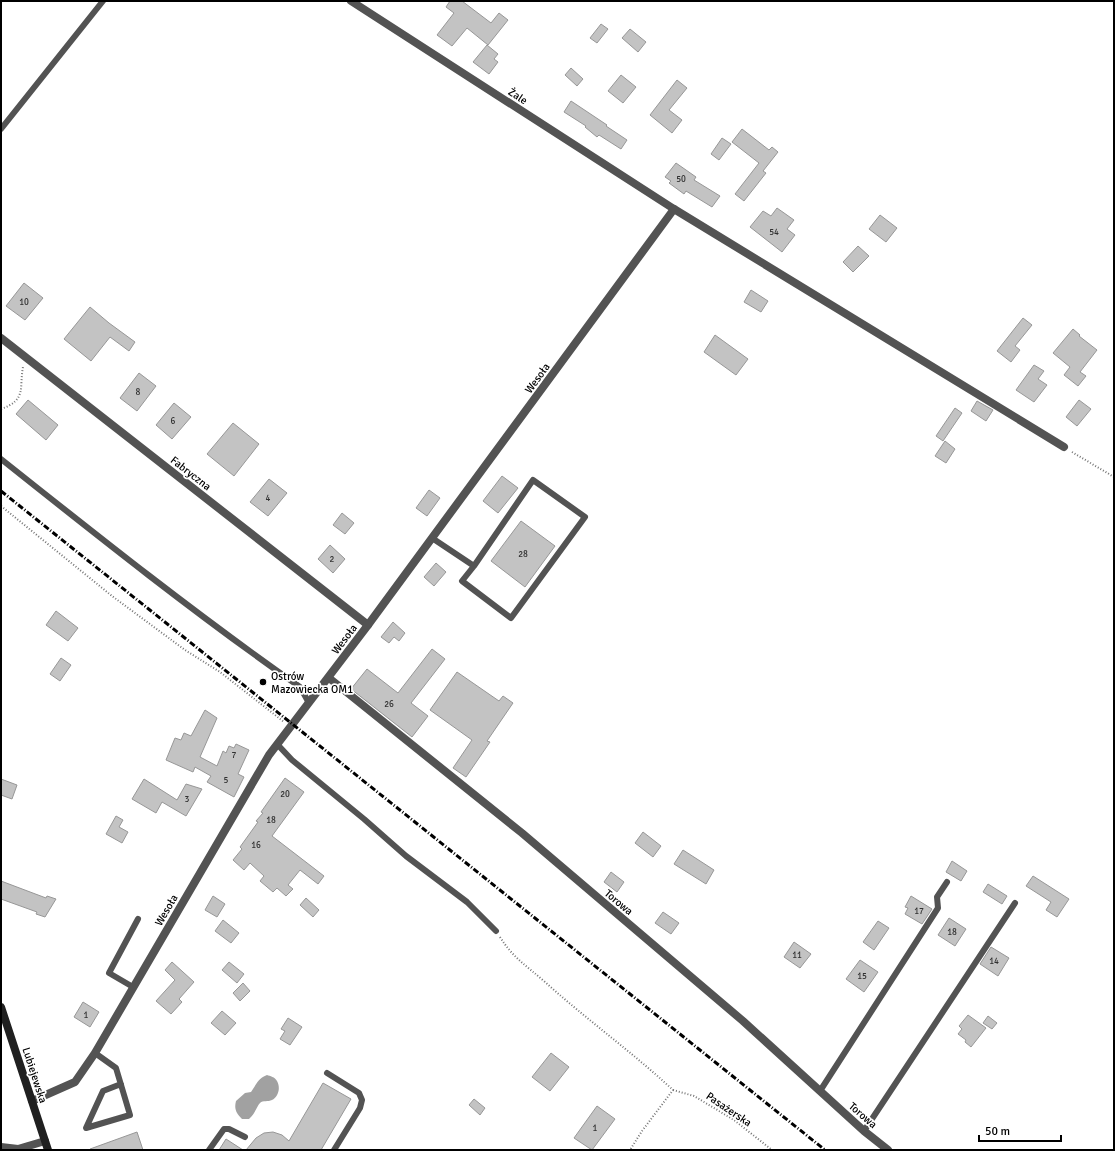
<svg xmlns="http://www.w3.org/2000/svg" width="1115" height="1151" font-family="Signika,sans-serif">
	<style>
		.water { fill: #a1a1a1 }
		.building { fill: #c3c3c3; stroke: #979797 }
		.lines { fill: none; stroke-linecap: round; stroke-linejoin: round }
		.path { stroke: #757575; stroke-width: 2; stroke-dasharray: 1 2; stroke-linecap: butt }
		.service { stroke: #535353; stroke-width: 6 }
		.minor { stroke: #535353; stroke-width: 8 }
		.secondary { stroke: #202020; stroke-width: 8 }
		.rail { stroke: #000; stroke-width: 3; stroke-dasharray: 6 2 1 2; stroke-linecap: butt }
		.poi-dot { fill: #000; stroke: #fff; stroke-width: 1.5 }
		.labels { text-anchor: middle; stroke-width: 3.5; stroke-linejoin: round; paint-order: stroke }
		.number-label { font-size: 9px; fill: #313131 }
		.street-label { font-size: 11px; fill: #000; stroke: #fff }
		.poi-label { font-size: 11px; fill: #000; stroke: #fff; text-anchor: start }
	</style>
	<rect width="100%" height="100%" fill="#fff"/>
	<path class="water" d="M267,1075C270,1076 275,1077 277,1081C281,1088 278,1097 272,1100C268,1102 263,1100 260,1103C257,1106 255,1114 249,1119H242C236,1113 234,1109 236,1101L245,1093L251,1092C257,1084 257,1079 267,1075Z"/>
	<g class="building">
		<polygon points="450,1 462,1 491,23 499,13 508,20 488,45 467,28 452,46 437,35 454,13 446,7"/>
		<polygon points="601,24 608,29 597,43 590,38"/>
		<polygon points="630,29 646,42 638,52 622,38"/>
		<polygon points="487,45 498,54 494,59 498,62 489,74 473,62"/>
		<polygon points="571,68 583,79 577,86 565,75"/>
		<polygon points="621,75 636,87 623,103 608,91"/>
		<polygon points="677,80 687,88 669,110 682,120 672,133 650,115"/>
		<polygon points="571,101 607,125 606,126 627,140 621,149 599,135 597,137 585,127 586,126 564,112"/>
		<polygon points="742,129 769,150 772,147 778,152 763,171 766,173 744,201 735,194 759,163 732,142"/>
		<polygon points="722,138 731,144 719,160 711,154"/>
		<polygon points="676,163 696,177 694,180 720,196 712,207 686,191 684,194 669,183 671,181 665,177"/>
		<polygon points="777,208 794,220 787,229 795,235 782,252 750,227 763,211 771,216"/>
		<polygon points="880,215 897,228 886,242 869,229"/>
		<polygon points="858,246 869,256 853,272 843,262"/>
		<polygon points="24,283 43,298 25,320 6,306"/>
		<polygon points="751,290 768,301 761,312 744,302"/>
		<polygon points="90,307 109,323 135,342 129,351 110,337 91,361 64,339"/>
		<polygon points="1023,318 1032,325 1015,346 1020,350 1011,362 997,351"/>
		<polygon points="1073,329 1080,335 1079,336 1097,350 1080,372 1086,376 1078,386 1064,375 1070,367 1053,353"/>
		<polygon points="715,335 748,359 736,375 704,352"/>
		<polygon points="1034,365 1044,371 1038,379 1047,385 1034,402 1016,390"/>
		<polygon points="139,373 156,386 137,411 120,398"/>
		<polygon points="28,400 58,425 46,440 16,414"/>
		<polygon points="1079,400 1091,409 1077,426 1066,417"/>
		<polygon points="977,401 993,410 986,421 971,411"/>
		<polygon points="174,403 191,417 172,439 156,425"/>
		<polygon points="955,408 962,413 943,441 936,436"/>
		<polygon points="233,423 259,444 234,476 207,454"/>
		<polygon points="945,441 955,449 946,463 935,456"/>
		<polygon points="502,476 518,488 498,513 483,501"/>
		<polygon points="269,479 287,493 268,516 250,502"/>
		<polygon points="429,490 440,498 427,516 416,508"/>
		<polygon points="342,513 354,523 345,534 333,525"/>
		<polygon points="521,521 555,546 525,587 491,561"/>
		<polygon points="330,545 345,559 333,573 318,559"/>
		<polygon points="436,563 446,572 434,586 424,577"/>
		<polygon points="56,611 78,628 68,641 46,625"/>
		<polygon points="393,622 405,633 399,641 394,637 389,643 381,637"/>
		<polygon points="432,649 445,659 411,703 428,716 412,737 351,689 367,669 398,693"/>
		<polygon points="61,658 71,665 60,681 50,674"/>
		<polygon points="457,672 499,701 503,696 513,703 487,741 490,742 466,777 453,768 472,740 430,710"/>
		<polygon points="205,710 217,718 200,757 217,766 223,751 226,753 229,746 234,748 236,744 249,750 238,774 244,777 234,797 207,782 211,776 195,767 193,772 166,760 175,738 181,740 184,733 191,736"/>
		<polygon points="285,778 304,792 272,836 324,876 318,884 300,870 288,885 293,889 286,896 277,888 273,892 260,881 264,876 250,863 244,870 233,860 242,849 240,847 258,822 256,821 263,813 261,812"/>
		<polygon points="1,779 17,785 12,799 1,795"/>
		<polygon points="144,779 177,800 186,784 202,789 186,816 162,802 156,813 132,799"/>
		<polygon points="116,816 123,820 119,827 128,832 122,843 106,834"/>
		<polygon points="643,832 661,846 653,857 635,843"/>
		<polygon points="683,850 714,870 706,884 674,864"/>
		<polygon points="952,861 967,871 961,881 946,872"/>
		<polygon points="611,872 624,882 617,892 604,882"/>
		<polygon points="1033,876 1069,899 1057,917 1046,910 1051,902 1026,886"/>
		<polygon points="1,881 46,898 47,896 56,899 45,917 36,914 37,912 1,899"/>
		<polygon points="988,884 1007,896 1002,904 983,892"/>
		<polygon points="213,896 225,904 217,917 205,910"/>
		<polygon points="911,896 932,909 922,924 905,914 908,908 905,907"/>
		<polygon points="306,898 319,910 313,917 300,905"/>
		<polygon points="663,912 679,923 671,934 655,923"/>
		<polygon points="949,918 966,929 955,946 938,935"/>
		<polygon points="223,920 239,933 231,943 215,931"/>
		<polygon points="878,921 889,928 874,950 863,942"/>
		<polygon points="794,942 811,954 800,968 784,957"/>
		<polygon points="991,947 1009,958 998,976 980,964"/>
		<polygon points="860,960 878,972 864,992 846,979"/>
		<polygon points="172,962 194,982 179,999 182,1002 171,1014 156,1001 175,980 165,970"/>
		<polygon points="229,962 244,974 237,983 222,970"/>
		<polygon points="243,983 250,991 240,1001 233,993"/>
		<polygon points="83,1002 99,1012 90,1027 74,1017"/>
		<polygon points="222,1011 236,1023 225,1035 211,1023"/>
		<polygon points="968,1015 986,1028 971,1047 965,1042 966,1040 958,1034 962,1029 959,1026"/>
		<polygon points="988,1016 997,1023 992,1029 983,1023"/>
		<polygon points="288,1018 302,1027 290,1045 280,1039 285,1031 281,1029"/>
		<polygon points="551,1053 569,1067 550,1091 532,1077"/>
		<polygon points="323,1083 351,1099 321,1150 246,1150 256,1138 264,1133 273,1132 282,1135 289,1141"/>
		<polygon points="474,1099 485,1108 480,1115 469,1105"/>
		<polygon points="597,1106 615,1119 592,1150 574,1138"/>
		<polygon points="137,1132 143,1150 90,1150 90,1149"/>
		<polygon points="226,1139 243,1150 219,1150"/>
	</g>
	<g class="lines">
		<g class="path">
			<path d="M1,409C27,400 19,388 23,367"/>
			<polyline points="1072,452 1114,477"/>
			<polyline points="1,506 112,596 185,650 220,672 284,722"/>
			<path d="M500,937C513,958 527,966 545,982C586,1019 632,1052 673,1090L642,1131L630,1150"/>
			<polyline points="673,1090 694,1096 734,1120 772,1150"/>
		</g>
		<g class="service">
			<polyline points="1,129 103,1"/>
			<path d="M1,459C99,537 197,615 300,687L309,703"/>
			<polyline points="432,538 474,566 462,581 511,618 585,517 533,480 474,566"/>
			<polyline points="277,744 292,760 364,819 406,856 467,902 496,931"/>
			<polyline points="133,987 109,973 138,919"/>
			<polyline points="95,1053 116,1068 130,1115 86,1128 103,1091 121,1084"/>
			<polyline points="327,1073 359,1093 362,1100 360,1108 334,1150"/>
			<polyline points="820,1091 938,908 937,897 947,882"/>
			<polyline points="864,1131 1015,903"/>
			<polyline points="209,1150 224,1129 229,1129 245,1137"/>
		</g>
		<g class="minor">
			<polyline points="351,1 674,209 1064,447"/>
			<polyline points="1,338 368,625"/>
			<polyline points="329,678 522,833 743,1021 864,1131 888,1150"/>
			<polyline points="32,1101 75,1082 95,1053 269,755 368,625 674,209"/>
			<polyline points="1,1147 18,1149 45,1141"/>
		</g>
		<polyline class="secondary" points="1,1007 48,1150"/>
		<polyline class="rail" points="1,491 825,1150"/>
	</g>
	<circle class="poi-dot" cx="263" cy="682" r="4"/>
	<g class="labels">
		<g class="number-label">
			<text x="681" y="182">50</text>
			<text x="774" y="235">54</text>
			<text x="24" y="305">10</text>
			<text x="138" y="395">8</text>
			<text x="173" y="424">6</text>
			<text x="268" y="501">4</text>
			<text x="523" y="557">28</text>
			<text x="332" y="562">2</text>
			<text x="389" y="707">26</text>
			<text x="234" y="758">7</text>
			<text x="226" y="783">5</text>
			<text x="285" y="797">20</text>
			<text x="187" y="802">3</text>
			<text x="271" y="823">18</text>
			<text x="256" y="848">16</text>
			<text x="919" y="914">17</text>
			<text x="952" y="935">18</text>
			<text x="797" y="958">11</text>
			<text x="994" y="964">14</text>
			<text x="862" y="979">15</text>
			<text x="86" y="1018">1</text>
			<text x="595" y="1131">1</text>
		</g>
		<g class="street-label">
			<text transform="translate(518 96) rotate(33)" y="4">Żale</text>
			<text transform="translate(537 378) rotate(-54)" y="4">Wesoła</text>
			<text transform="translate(191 473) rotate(38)" y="4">Fabryczna</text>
			<text transform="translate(344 639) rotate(-53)" y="4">Wesoła</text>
			<text transform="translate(619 902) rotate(40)" y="4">Torowa</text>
			<text transform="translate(166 910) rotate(-60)" y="4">Wesoła</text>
			<text transform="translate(35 1075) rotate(72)" y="4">Lubiejewska</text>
			<text transform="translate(729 1109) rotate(34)" y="4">Pasażerska</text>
			<text transform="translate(863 1115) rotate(41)" y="4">Torowa</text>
		</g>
		<g class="poi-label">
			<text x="271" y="680">Ostrów<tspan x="271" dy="13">Mazowiecka OM1</tspan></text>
		</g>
	</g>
	<rect width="1115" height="1151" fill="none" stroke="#000000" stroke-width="4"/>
	<path d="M979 1135v6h82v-6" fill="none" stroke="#000000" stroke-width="2"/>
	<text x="985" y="1135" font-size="12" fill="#000000" stroke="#ffffff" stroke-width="3" paint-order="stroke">50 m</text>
</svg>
